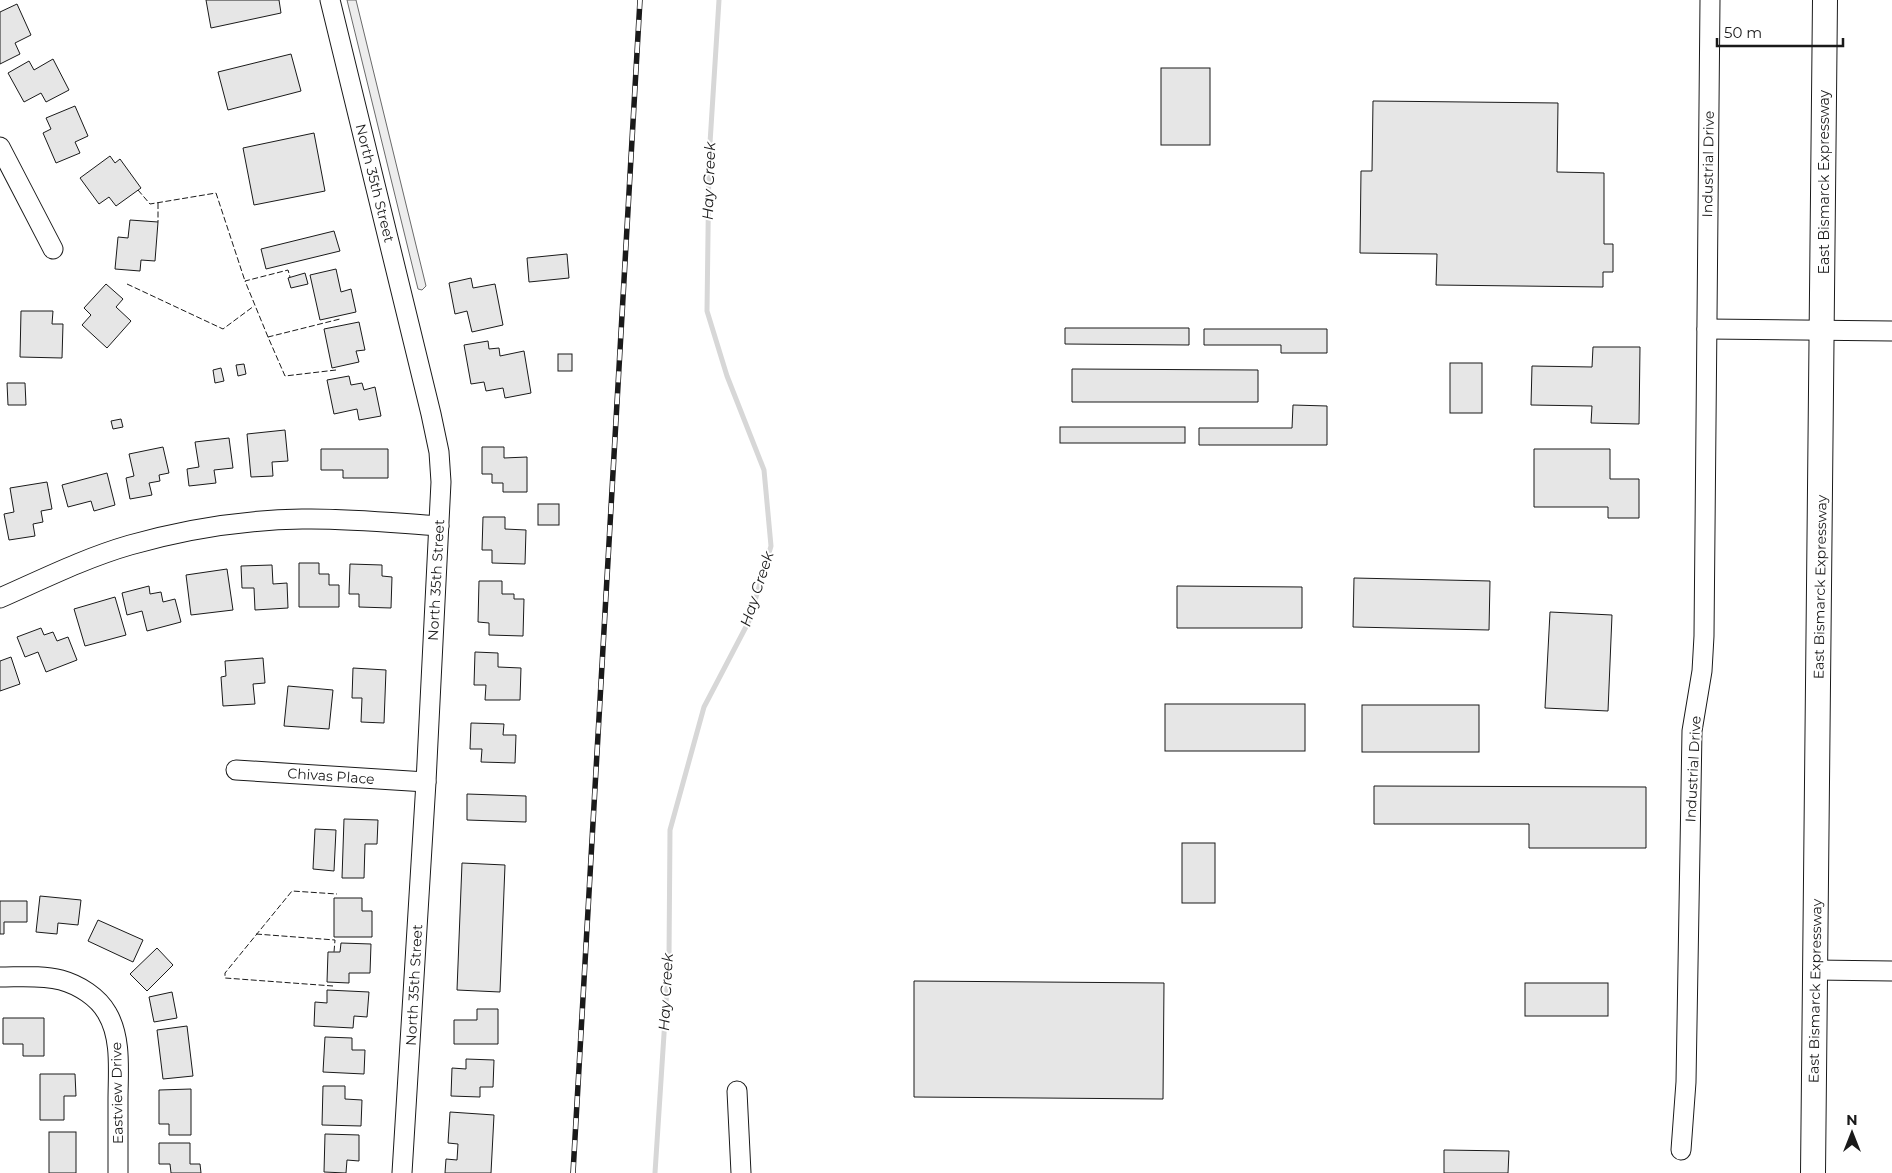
<svg xmlns="http://www.w3.org/2000/svg" width="1892" height="1173" font-family="Montserrat,sans-serif">
	<style>
		.built { fill: #ededed; stroke: #6a6a6a }
		.lines { fill: none; stroke-linecap: round; stroke-linejoin: round }
		.stream { stroke: #d7d7d7; stroke-width: 5 }
		.building { fill: #e6e6e6; stroke: #1a1a1a }
		.minor-casing { stroke: #1a1a1a; stroke-width: 21 }
		.major-casing { stroke: #1a1a1a; stroke-width: 26 }
		.minor { stroke: #fff; stroke-width: 19 }
		.major { stroke: #fff; stroke-width: 24 }
		.rail-casing { stroke: #1a1a1a; stroke-width: 5.5 }
		.rail { stroke: #fff; stroke-width: 4; stroke-dasharray: 11; stroke-linecap: butt }
		.fence { stroke: #1a1a1a; stroke-width: 1; stroke-dasharray: 6 2.5; stroke-linecap: butt }
		.labels { text-anchor: middle; stroke-width: 4; stroke-linejoin: round; paint-order: stroke }
		.street-label { font-size: 14px; fill: #1a1a1a; stroke: #fff }
		.water-label { font-size: 15px; font-style: italic; fill: #1a1a1a; stroke: #fff }
	</style>
	<rect width="100%" height="100%" fill="#fff"/>
	<polygon class="built" points="347,0 356,0 426,286 422,290 418,289"/>
	<g class="lines">
		<polyline class="stream" points="655,1173 669,957 670,830 704,707 749,621 771,546 764,470 727,376 707,311 709,159 719,0"/>
	</g>
	<g class="building">
		<polygon points="206,0 279,0 281,13 211,28"/>
		<polygon points="17,4 31,35 15,43 20,54 0,64 0,12"/>
		<polygon points="291,54 301,91 228,110 218,72"/>
		<polygon points="53,59 69,90 46,102 41,93 24,102 8,73 29,61 34,70"/>
		<rect x="1161" y="68" width="49" height="77"/>
		<polygon points="1373,101 1558,103 1557,172 1604,173 1604,244 1613,244 1613,272 1603,272 1603,287 1436,285 1437,254 1360,253 1361,171 1372,171"/>
		<polygon points="75,106 88,136 75,142 80,153 56,163 43,133 51,129 46,118"/>
		<polygon points="314,133 325,191 254,205 243,148"/>
		<polygon points="110,156 115,163 120,159 141,188 116,206 109,197 99,204 80,178"/>
		<polygon points="130,220 158,222 155,261 141,260 140,271 115,269 118,237 128,238"/>
		<polygon points="334,231 340,251 266,269 261,249"/>
		<polygon points="567,254 569,278 529,282 527,258"/>
		<polygon points="336,269 341,292 351,289 356,312 320,320 310,275"/>
		<polygon points="305,273 308,284 291,288 288,278"/>
		<polygon points="471,278 473,288 495,284 503,325 472,332 467,311 455,314 449,283"/>
		<polygon points="106,284 123,299 116,307 131,321 107,348 82,325 91,315 84,308"/>
		<polygon points="21,311 53,311 52,324 63,324 62,358 20,357"/>
		<polygon points="359,322 365,350 356,351 359,362 332,368 324,329"/>
		<polygon points="1065,328 1189,328 1189,345 1065,344"/>
		<polygon points="1204,329 1327,329 1327,353 1281,353 1281,345 1204,345"/>
		<polygon points="488,341 489,349 499,348 500,356 524,351 531,393 505,398 503,388 486,391 484,382 471,384 464,345"/>
		<polygon points="1593,347 1640,347 1639,424 1591,423 1592,406 1531,405 1532,366 1592,367"/>
		<rect x="558" y="354" width="14" height="17"/>
		<rect x="1450" y="363" width="32" height="50"/>
		<polygon points="244,364 246,374 238,376 236,365"/>
		<polygon points="221,368 224,381 215,383 213,370"/>
		<polygon points="1072,369 1258,370 1258,402 1072,402"/>
		<polygon points="349,376 351,385 362,383 364,390 375,387 381,416 359,420 357,409 334,414 327,380"/>
		<polygon points="7,383 25,383 26,405 8,405"/>
		<polygon points="1293,405 1327,406 1327,445 1199,445 1199,428 1292,428"/>
		<polygon points="121,419 123,427 113,429 111,421"/>
		<rect x="1060" y="427" width="125" height="16"/>
		<polygon points="285,430 288,461 272,462 273,476 251,477 247,434"/>
		<polygon points="229,438 233,468 214,470 216,483 189,486 187,469 199,467 195,442"/>
		<polygon points="163,447 169,473 159,475 160,481 149,483 152,495 130,499 126,478 134,476 129,454"/>
		<polygon points="482,447 504,447 504,458 527,457 527,492 503,492 503,483 492,483 492,474 482,474"/>
		<polygon points="321,449 388,449 388,478 343,478 343,470 321,470"/>
		<polygon points="1534,449 1610,449 1610,479 1639,479 1639,518 1608,518 1608,507 1534,507"/>
		<polygon points="107,473 115,505 94,511 91,501 68,507 62,485"/>
		<polygon points="47,482 52,509 41,511 43,522 33,524 35,536 9,540 4,514 14,512 10,488"/>
		<rect x="538" y="504" width="21" height="21"/>
		<polygon points="483,517 505,517 505,529 526,530 525,564 492,563 492,550 482,550"/>
		<polygon points="299,563 319,563 319,574 329,574 329,585 339,585 339,607 299,607"/>
		<polygon points="350,564 382,565 382,576 392,577 391,608 359,607 359,594 349,594"/>
		<polygon points="272,565 273,584 287,583 288,608 255,610 254,588 242,588 241,566"/>
		<polygon points="227,569 233,610 191,615 186,575"/>
		<polygon points="1354,578 1490,581 1489,630 1353,627"/>
		<polygon points="479,581 502,581 502,594 514,594 514,599 524,599 523,636 489,635 489,623 478,622"/>
		<polygon points="149,586 150,594 161,592 163,602 175,599 181,622 147,631 142,611 127,615 122,593"/>
		<polygon points="1177,586 1302,587 1302,628 1177,628"/>
		<polygon points="115,597 126,635 85,646 74,609"/>
		<polygon points="1550,612 1612,615 1608,711 1545,708"/>
		<polygon points="41,628 44,635 53,632 57,641 68,637 77,660 46,672 38,652 25,657 17,637"/>
		<polygon points="475,652 498,653 498,667 521,668 520,700 485,700 486,685 474,685"/>
		<polygon points="11,657 20,684 0,691 0,661"/>
		<polygon points="263,658 265,683 253,684 255,704 223,706 221,677 226,676 225,661"/>
		<polygon points="353,668 386,670 384,723 361,722 362,698 352,698"/>
		<polygon points="288,686 333,690 329,729 284,726"/>
		<rect x="1165" y="704" width="140" height="47"/>
		<rect x="1362" y="705" width="117" height="47"/>
		<polygon points="471,723 504,724 503,735 516,735 515,763 481,762 482,749 470,749"/>
		<polygon points="1374,786 1646,787 1646,848 1529,848 1529,824 1374,824"/>
		<polygon points="467,794 526,796 526,822 467,820"/>
		<polygon points="344,819 378,820 377,844 365,844 364,878 342,878"/>
		<polygon points="315,829 336,830 334,871 313,869"/>
		<rect x="1182" y="843" width="33" height="60"/>
		<polygon points="462,863 505,865 500,992 457,990"/>
		<polygon points="40,896 81,900 78,925 58,923 57,934 36,932"/>
		<polygon points="334,898 362,898 362,911 372,911 372,937 334,937"/>
		<polygon points="0,901 27,901 27,922 4,922 4,934 0,934"/>
		<polygon points="98,920 143,940 133,962 88,941"/>
		<polygon points="341,943 371,944 370,973 349,973 349,983 327,982 328,952 340,952"/>
		<polygon points="157,948 173,965 147,991 130,974"/>
		<polygon points="914,981 1164,983 1163,1099 914,1097"/>
		<rect x="1525" y="983" width="83" height="33"/>
		<polygon points="327,990 369,992 367,1017 354,1016 353,1028 314,1026 315,1002 327,1003"/>
		<polygon points="172,992 177,1018 154,1022 149,997"/>
		<polygon points="477,1009 498,1009 498,1044 454,1044 454,1020 477,1020"/>
		<polygon points="3,1018 44,1018 44,1056 23,1056 23,1044 3,1044"/>
		<polygon points="187,1026 193,1076 163,1079 157,1030"/>
		<polygon points="325,1037 352,1038 352,1050 365,1050 364,1074 323,1072"/>
		<polygon points="466,1059 494,1060 493,1087 480,1087 480,1097 451,1096 452,1068 466,1069"/>
		<polygon points="40,1074 75,1074 76,1096 64,1096 64,1120 40,1120"/>
		<polygon points="323,1086 345,1086 345,1099 362,1100 361,1126 322,1125"/>
		<polygon points="191,1089 191,1135 169,1135 169,1124 159,1124 159,1090"/>
		<polygon points="450,1112 494,1115 491,1173 445,1173 446,1159 457,1160 458,1144 448,1143"/>
		<rect x="49" y="1132" width="27" height="41"/>
		<polygon points="325,1134 359,1135 359,1161 347,1160 346,1173 324,1172"/>
		<polygon points="159,1143 190,1143 190,1164 200,1164 201,1173 171,1173 170,1164 159,1164"/>
		<polygon points="1444,1150 1509,1151 1508,1173 1444,1173"/>
	</g>
	<g class="lines">
		<g class="minor-casing">
			<g id="minor">
				<polyline points="330,0 431,414 439,452 441,482 426,782 402,1173"/>
				<polyline points="0,147 53,249"/>
				<polyline points="1707,329 1892,331"/>
				<path d="M0,598C43,579 85,558 130,545C186,529 244,520 302,519C348,518 394,523 439,526"/>
				<polyline points="236,770 426,782"/>
				<polyline points="1815,970 1892,971"/>
				<path d="M0,977C20,977 42,975 61,980C79,985 98,997 107,1013C122,1038 118,1072 118,1100C118,1124 118,1149 118,1173"/>
				<polyline points="737,1091 741,1173"/>
				<polyline points="1681,1150 1686,1082 1692,731 1702,671 1704,636 1710,0"/>
			</g>
		</g>
		<g class="major-casing">
			<polyline id="major" points="1813,1173 1825,0"/>
		</g>
		<use href="#minor" class="minor"/>
		<use href="#major" class="major"/>
		<g class="rail-casing">
			<polyline id="rail" points="573,1173 640,0"/>
		</g>
		<use href="#rail" class="rail"/>
		<g class="fence">
			<polyline points="138,190 150,204 216,193 245,281"/>
			<polyline points="158,203 158,222"/>
			<polyline points="127,284 223,329 254,306"/>
			<polyline points="268,337 245,281 288,270 290,277"/>
			<polyline points="336,370 285,376 268,337 340,319"/>
			<polyline points="256,934 335,940 334,952"/>
			<polyline points="333,986 225,978 225,973 292,891 337,894"/>
		</g>
	</g>
	<g class="labels">
		<g class="street-label">
			<text transform="translate(1708 164) rotate(-89)" y="5">Industrial Drive</text>
			<text transform="translate(1824 182) rotate(-90)" y="5">East Bismarck Expressway</text>
			<text transform="translate(375 183) rotate(76)" y="5">North 35th Street</text>
			<text transform="translate(436 580) rotate(-87)" y="5">North 35th Street</text>
			<text transform="translate(1820 587) rotate(-89)" y="5">East Bismarck Expressway</text>
			<text transform="translate(1693 769) rotate(-87)" y="5">Industrial Drive</text>
			<text transform="translate(331 776) rotate(4)" y="5">Chivas Place</text>
			<text transform="translate(414 985) rotate(-87)" y="5">North 35th Street</text>
			<text transform="translate(1815 991) rotate(-89)" y="5">East Bismarck Expressway</text>
			<text transform="translate(117 1093) rotate(-91)" y="5">Eastview Drive</text>
		</g>
		<g class="water-label">
			<text transform="translate(709 181) rotate(-88)" y="5">Hay Creek</text>
			<text transform="translate(757 589) rotate(-72)" y="5">Hay Creek</text>
			<text transform="translate(666 992) rotate(-87)" y="5">Hay Creek</text>
		</g>
	</g>
	<g transform="translate(1852 1133)" stroke="#ffffff" stroke-width="4" paint-order="stroke">
	<path d="M0-4L9 19L0 12L-9 19Z" fill="#1a1a1a"/>
	<text y="-8" font-size="14" font-weight="bold" text-anchor="middle" fill="#1a1a1a">N</text>
	</g>
	<path d="M1717 38v8h126v-8" fill="none" stroke="#1a1a1a" stroke-width="2.5"/>
	<text x="1724" y="38" font-size="15" fill="#1a1a1a" stroke="#ffffff" stroke-width="4" paint-order="stroke">50 m</text>
</svg>
